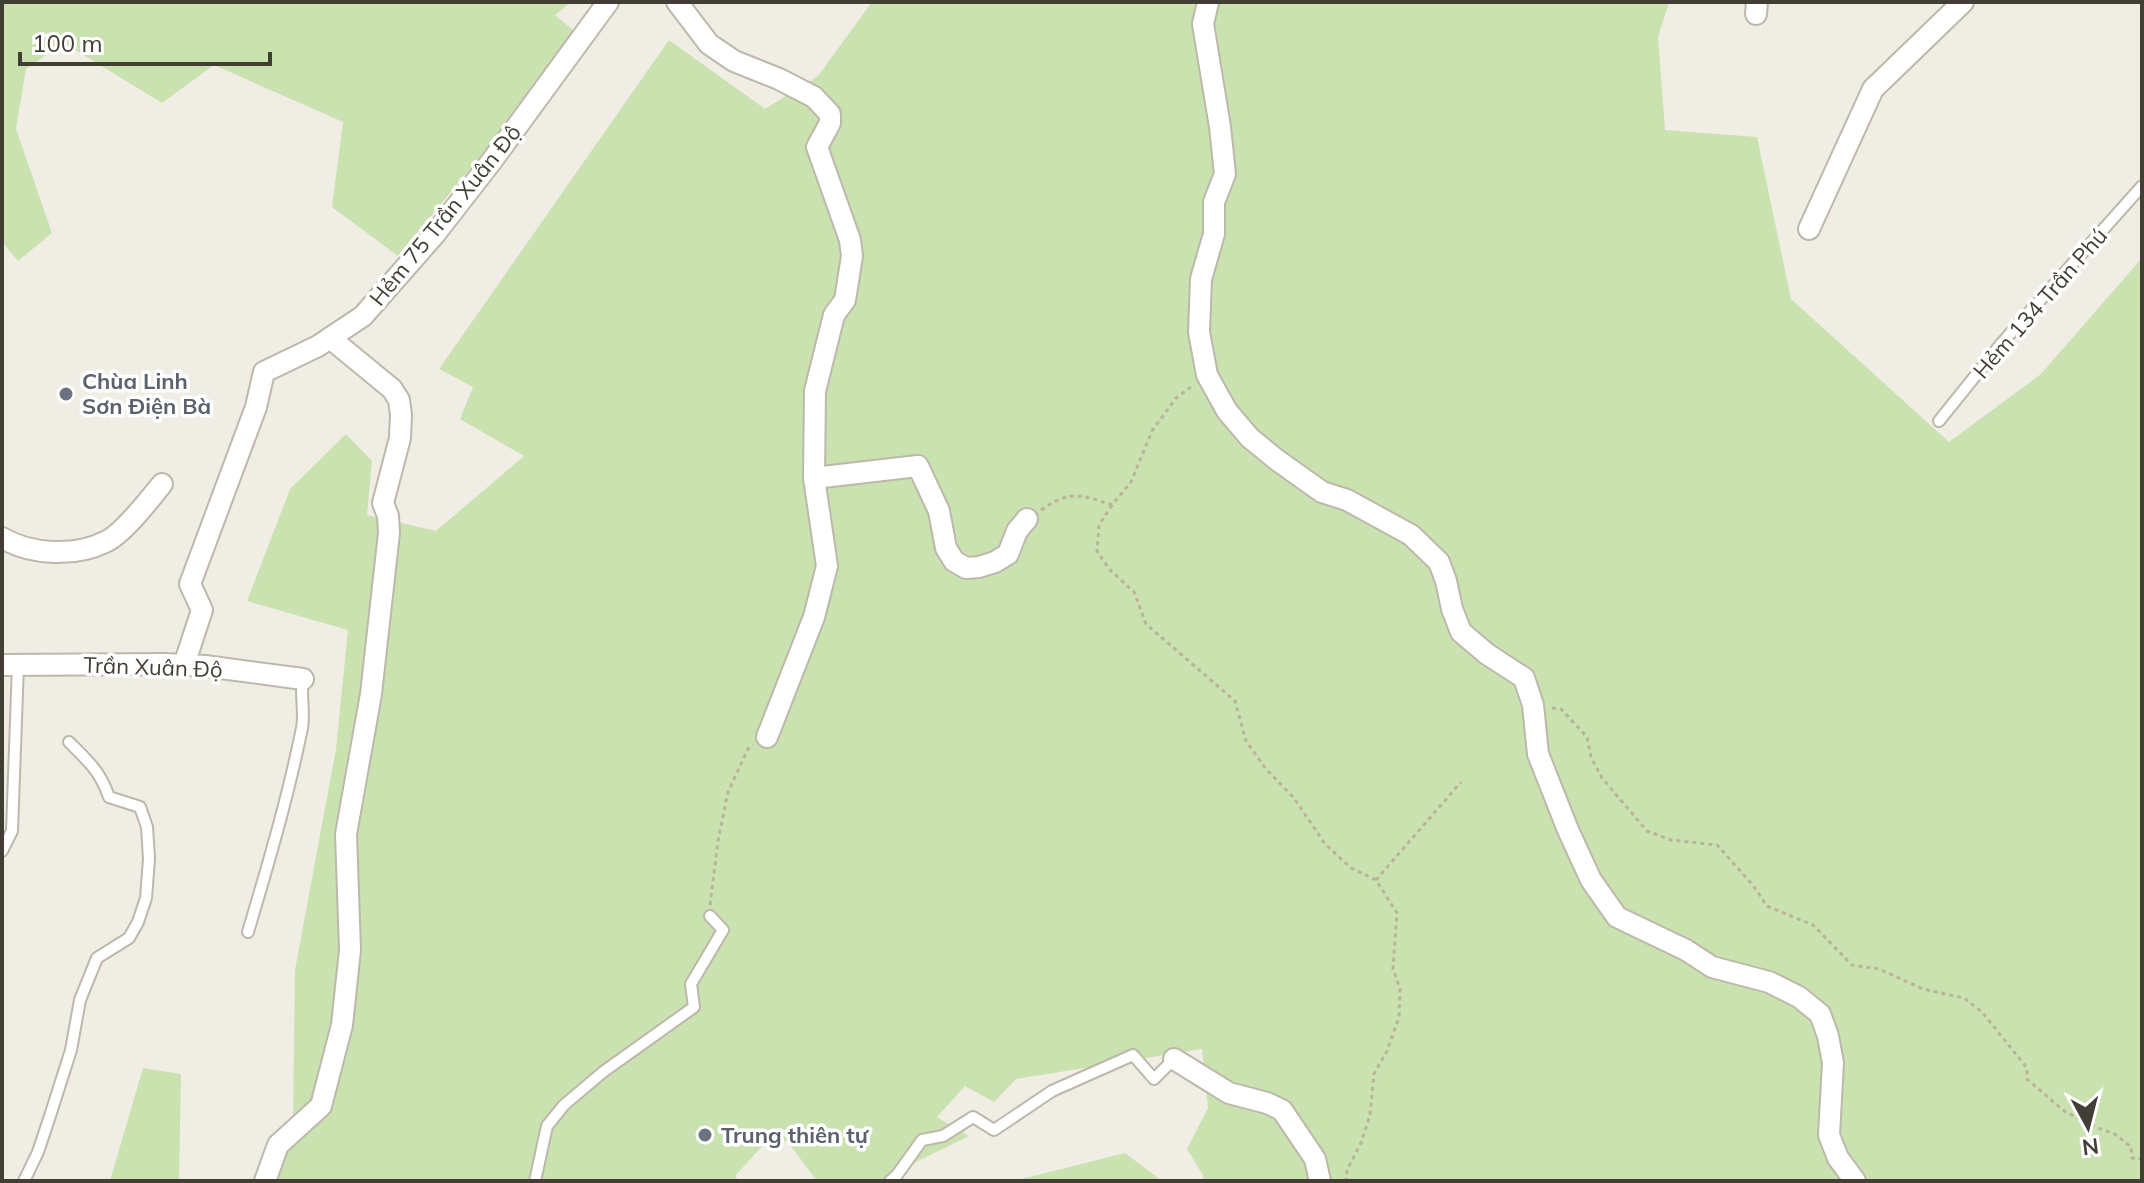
<svg xmlns="http://www.w3.org/2000/svg" width="2144" height="1183" font-family="Mulish,sans-serif">
	<style>
		.green { fill: #c9e2b0 }
		.lines { fill: none; stroke-linecap: round; stroke-linejoin: round }
		.lane-casing { stroke: #beb8ab; stroke-width: 14 }
		.street-casing { stroke: #beb8ab; stroke-width: 24 }
		.path { stroke: #bcb29a; stroke-width: 3; stroke-dasharray: 4 4; stroke-linecap: butt }
		.lane { stroke: #fff; stroke-width: 10 }
		.street { stroke: #fff; stroke-width: 20 }
		.worship-dot { fill: #6b7280; stroke: #fff; stroke-width: 3 }
		.labels { text-anchor: middle; stroke-width: 7; stroke-linejoin: round; paint-order: stroke }
		.street-label { font-size: 22px; fill: #423e35; stroke: #fff }
		.worship-label { font-size: 22px; font-weight: bold; fill: #5b616d; stroke: #fff; text-anchor: start }
	</style>
	<rect width="100%" height="100%" fill="#f0ede4"/>
	<g class="green">
		<polygon points="2,2 571,2 555,15 580,36 398,256 332,207 343,122 214,65 162,103 64,43 26,69 16,129 52,233 18,261 2,242"/>
		<polygon points="872,2 1669,2 1658,37 1665,130 1757,137 1791,299 1949,442 2041,374 2142,258 2142,1181 1204,1181 1203,1175 1187,1149 1208,1108 1202,1049 1016,1079 994,1102 965,1086 937,1117 969,1136 916,1162 896,1181 817,1181 787,1141 765,1143 736,1175 737,1181 269,1181 293,1120 295,970 336,749 348,630 247,601 290,489 346,434 372,461 367,515 436,531 524,456 460,419 473,387 439,369 669,40 765,109 818,76"/>
		<polygon points="143,1068 181,1074 179,1181 110,1181"/>
		<polygon points="1125,1153 1162,1181 1019,1181 1022,1179"/>
	</g>
	<g class="lines">
		<g class="lane-casing">
			<g id="lane">
				<polyline points="1939,421 2001,344 2142,186"/>
				<polyline points="2,851 12,831 18,665"/>
				<path d="M248,932C268,865 288,797 302,728C305,712 300,695 303,679"/>
				<path d="M24,1181L38,1152L50,1116L71,1050L80,1000L97,958L129,938L138,922L146,898L149,859L147,827L140,807L109,797C100,771 88,761 69,742"/>
				<polyline points="535,1181 547,1126 564,1105 603,1072 694,1007 691,984 723,930 710,916"/>
				<polyline points="890,1181 897,1175 922,1140 943,1136 973,1117 994,1130 1052,1091 1133,1055 1154,1079 1174,1059"/>
			</g>
		</g>
		<g class="street-casing">
			<g id="street">
				<polyline points="677,2 709,44 734,61 779,79 814,97 830,114 830,123 817,147 850,240 852,256 845,300 834,315 815,391 814,478 827,566 814,617 767,737"/>
				<polyline points="1208,2 1203,24 1220,127 1225,174 1214,202 1214,234 1201,279 1199,332 1207,375 1227,411 1250,438 1277,460 1322,492 1347,500 1411,535 1439,562 1446,581 1452,609 1461,632 1487,654 1524,678 1533,705 1538,754 1568,830 1591,880 1617,917 1686,950 1712,967 1769,982 1799,997 1820,1014 1828,1036 1833,1063 1829,1135 1838,1158 1855,1181"/>
				<polyline points="1756,14 1757,2"/>
				<polyline points="1809,229 1873,89 1963,2"/>
				<polyline points="814,478 918,466 939,511 946,548 954,561 966,568 979,567 995,562 1008,554 1017,531 1027,519"/>
				<path d="M2,538C31,555 75,557 105,542C122,535 150,499 162,484"/>
				<polyline points="2,665 164,664 205,666 303,679"/>
				<polyline points="184,665 202,610 190,584 256,407 264,372 318,346 363,316 435,234 491,162 608,2"/>
				<polyline points="1174,1059 1229,1093 1267,1103 1282,1110 1315,1159 1320,1181"/>
				<polyline points="265,1181 278,1145 321,1106 342,1025 350,950 346,834 371,694 389,533 388,516 383,503 400,438 401,415 399,400 392,389 330,338"/>
			</g>
		</g>
		<g class="path">
			<polyline points="1112,505 1099,525 1097,551 1109,569 1134,592 1146,624 1235,701 1246,741 1266,769 1294,798 1325,844 1351,868 1376,880 1397,913 1393,969 1400,989 1399,1017 1387,1051 1374,1074 1370,1115 1361,1143 1347,1170 1346,1181"/>
			<path d="M1041,510C1071,490 1079,494 1112,505L1131,482L1152,431L1176,398L1191,387"/>
			<polyline points="1552,708 1561,709 1587,737 1591,757 1602,778 1647,831 1671,840 1717,845 1752,884 1767,906 1813,925 1852,965 1879,969 1923,989 1964,998 1982,1012 2027,1068 2027,1079 2064,1111 2098,1128 2115,1134 2131,1147 2132,1158 2142,1159"/>
			<polyline points="1376,880 1461,782"/>
			<polyline points="710,905 718,841 728,792 748,749 753,745"/>
		</g>
		<use href="#lane" class="lane"/>
		<use href="#street" class="street"/>
	</g>
	<g class="worship-dot">
		<circle cx="66" cy="394" r="8"/>
		<circle cx="705" cy="1135" r="8"/>
	</g>
	<g class="labels">
		<g class="street-label">
			<text transform="translate(445 215) rotate(-51)" y="8">Hẻm 75 Trần Xuân Độ</text>
			<text transform="translate(2040 303) rotate(-49)" y="8">Hẻm 134 Trần Phú</text>
			<text transform="translate(153 667) rotate(2)" y="8">Trần Xuân Độ</text>
		</g>
		<g class="worship-label">
			<text x="82" y="389">Chùa Linh<tspan x="82" dy="25">Sơn Điện Bà</tspan></text>
			<text x="721" y="1143">Trung thiên tự</text>
		</g>
	</g>
	<rect width="2144" height="1183" fill="none" stroke="#423e35" stroke-width="8"/>
	<g transform="translate(2088 1127) rotate(173)" stroke="#ffffff" stroke-width="6" paint-order="stroke">
	<path d="M0-6L14 30L0 20L-14 30Z" fill="#423e35"/>
	<text y="-12" font-size="22" font-weight="bold" text-anchor="middle" fill="#423e35">N</text>
	</g>
	<path d="M20 52v12h250v-12" fill="none" stroke="#423e35" stroke-width="4"/>
	<text x="32" y="52" font-size="24" fill="#423e35" stroke="#ffffff" stroke-width="6" paint-order="stroke">100 m</text>
</svg>
